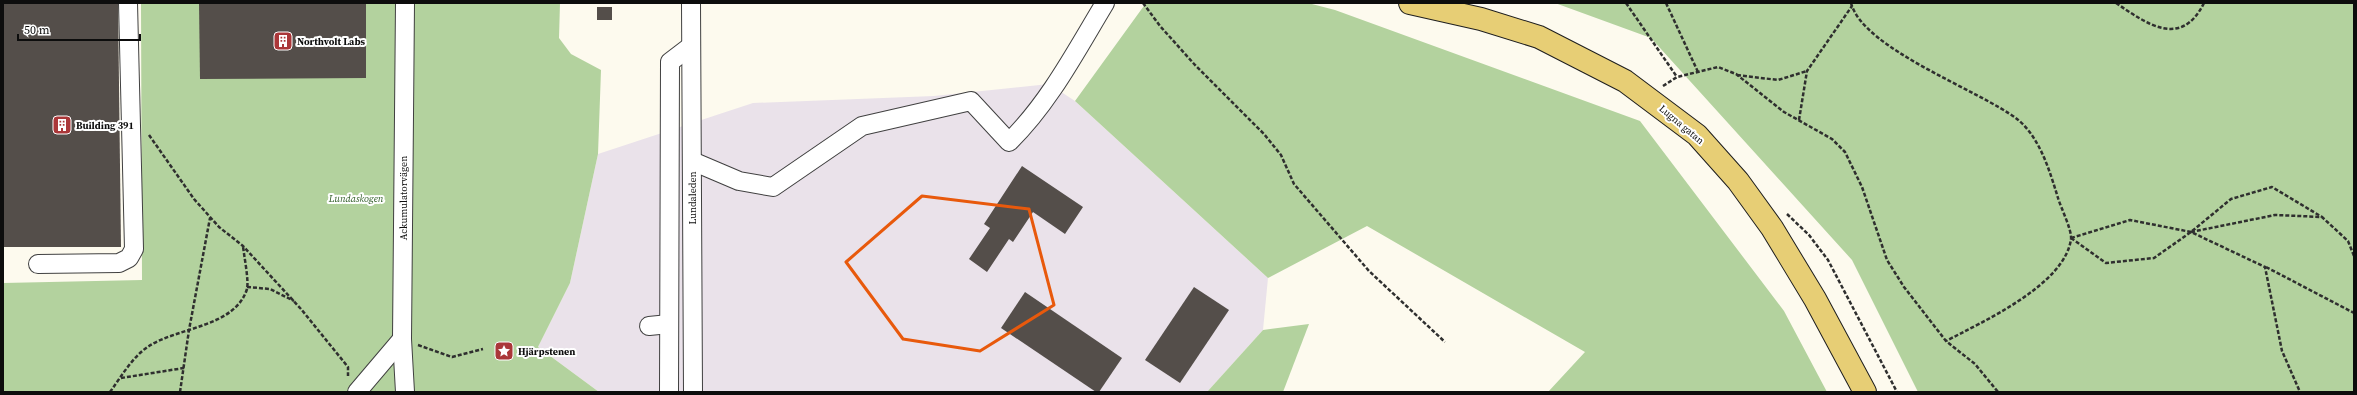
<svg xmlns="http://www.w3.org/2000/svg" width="2357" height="395" font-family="'Source Serif 4',serif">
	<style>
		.industrial { fill: #eae2ea }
		.forest { fill: #b3d29e }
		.building { fill: #544e4a }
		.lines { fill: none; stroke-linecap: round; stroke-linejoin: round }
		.minor-casing { stroke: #404040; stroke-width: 20 }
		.major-casing { stroke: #1e1e1e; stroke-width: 24 }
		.path { stroke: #2f2f2f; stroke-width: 2.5; stroke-dasharray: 4 2; stroke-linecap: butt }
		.minor { stroke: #fff; stroke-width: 18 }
		.major { stroke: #e7ce75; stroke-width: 22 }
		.marked { fill: none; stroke: #e8590c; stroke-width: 3; stroke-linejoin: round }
		.labels { text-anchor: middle; stroke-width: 4; stroke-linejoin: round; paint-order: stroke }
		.poi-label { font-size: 10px; font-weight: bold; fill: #0d0d0d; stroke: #fff; text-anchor: start }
		.street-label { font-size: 10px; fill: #0d0d0d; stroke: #fff }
		.park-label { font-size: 10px; font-style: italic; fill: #2f5c26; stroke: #fff }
	</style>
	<rect width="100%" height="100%" fill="#fdfaee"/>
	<polygon class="industrial" points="1049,84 1075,101 1268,278 1263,330 1207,392 599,392 538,347 570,283 598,154 753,103 934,96"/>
	<g class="forest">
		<polygon points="141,3 560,3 559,38 571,54 601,70 598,154 570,283 538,347 599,392 3,392 3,283 142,280"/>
		<polygon points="1146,3 1308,3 1335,10 1640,121 1784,311 1827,392 1548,392 1585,352 1367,226 1268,278 1075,101"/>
		<polygon points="1555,3 2354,3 2354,392 1918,392 1852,260 1651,38"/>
		<polygon points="1309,324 1283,392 1207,392 1263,330"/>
	</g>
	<g class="building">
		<polygon points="3,3 118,3 121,247 3,247"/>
		<polygon points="199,3 366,3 366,78 200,79"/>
		<rect x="597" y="7" width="15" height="13"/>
		<polygon points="1022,166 1083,207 1065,234 1033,212 1013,242 1009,239 987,272 969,259 990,228 984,224"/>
		<polygon points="1194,287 1229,310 1180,383 1145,360"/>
		<polygon points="1025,292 1122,358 1099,392 1096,392 1001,328"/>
	</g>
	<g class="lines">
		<g class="minor-casing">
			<g id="minor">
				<polyline points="691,3 693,392"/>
				<path d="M692,161L739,181L773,187L862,126L971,101L1009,142C1049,103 1076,51 1105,3"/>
				<polyline points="38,264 119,263 129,258 134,249 128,3"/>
				<polyline points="649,326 669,324"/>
				<polyline points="357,392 402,339"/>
				<polyline points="405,392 402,339 405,3"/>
				<polyline points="669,392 670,62 691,46"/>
			</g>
		</g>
		<g class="major-casing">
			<polyline id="major" points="1410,3 1481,19 1539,37 1625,81 1697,135 1738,181 1772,228 1815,299 1865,392"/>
		</g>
		<g class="path">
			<polyline points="1143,3 1160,26 1195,65 1264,134 1281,155 1294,184 1369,271 1445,342"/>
			<polyline points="1626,3 1677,77"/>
			<polyline points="1666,3 1698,72"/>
			<path d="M1851,3C1863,49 1979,90 2017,119C2040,137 2050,172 2058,198C2061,208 2072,230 2071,239C2065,285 1982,322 1946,341"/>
			<path d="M2116,3C2147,24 2181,49 2204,3"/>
			<polyline points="1737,75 1778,80 1807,71"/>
			<polyline points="1663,86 1677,77 1718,67 1736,74 1784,112 1832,139 1845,152 1862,187 1887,260 1904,287 1946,341 1975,364 1998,392"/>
			<polyline points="1799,120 1807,71 1852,6"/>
			<polyline points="149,135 194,199 219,227 243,246 301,309 348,367 348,376"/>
			<polyline points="1787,214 1809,235 1828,260 1897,392"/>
			<polyline points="2191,232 2275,215 2322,217 2348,241 2354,256"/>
			<polyline points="2071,238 2130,220 2191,232 2265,267 2282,351 2300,392"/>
			<polyline points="2071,238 2106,263 2154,258 2191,232 2231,199 2272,187 2322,217"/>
			<polyline points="2266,267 2354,313"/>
			<polyline points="247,287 270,289 294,301"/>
			<polyline points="418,345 452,357 483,349"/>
			<polyline points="121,378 184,368"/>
			<path d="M110,392C121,377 133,356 149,346C179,327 235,327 247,289C249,280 244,256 243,246"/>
			<polyline points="180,392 189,330 210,218"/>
		</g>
		<use href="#minor" class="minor"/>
		<use href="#major" class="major"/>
	</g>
	<path class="marked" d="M922,196L1029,209L1054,305L980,351L903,339L846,262Z"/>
	<defs>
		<g id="building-square" transform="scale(1)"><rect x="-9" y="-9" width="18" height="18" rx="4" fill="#aa3739" stroke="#fff"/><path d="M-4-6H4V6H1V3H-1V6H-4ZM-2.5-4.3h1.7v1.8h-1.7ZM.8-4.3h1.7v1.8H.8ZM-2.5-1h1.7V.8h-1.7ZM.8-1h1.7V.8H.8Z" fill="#fff"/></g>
		<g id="sight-square" transform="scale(1)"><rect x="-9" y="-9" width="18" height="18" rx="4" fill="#aa3739" stroke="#fff"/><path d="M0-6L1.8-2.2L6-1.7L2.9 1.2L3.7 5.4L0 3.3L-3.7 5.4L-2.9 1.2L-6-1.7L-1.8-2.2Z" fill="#fff"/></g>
	</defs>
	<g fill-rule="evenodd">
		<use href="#building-square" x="283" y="41"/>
		<use href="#building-square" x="62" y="125"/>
		<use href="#sight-square" x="504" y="351"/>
	</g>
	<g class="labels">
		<g class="poi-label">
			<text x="297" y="45">Northvolt Labs</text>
			<text x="76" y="129">Building 391</text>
			<text x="518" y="355">Hjärpstenen</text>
		</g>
		<g class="street-label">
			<text transform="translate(1682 124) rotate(40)" y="4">Lugna gatan</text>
			<text transform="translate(403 198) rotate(-90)" y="4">Ackumulatorvägen</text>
			<text transform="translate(692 198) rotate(-90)" y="4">Lundaleden</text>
		</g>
		<g class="park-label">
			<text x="356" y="202">Lundaskogen</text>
		</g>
	</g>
	<rect width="2357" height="395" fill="none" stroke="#0d0d0d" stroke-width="8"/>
	<path d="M18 34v6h122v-6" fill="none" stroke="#0d0d0d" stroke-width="2"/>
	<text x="24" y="34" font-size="12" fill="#0d0d0d" stroke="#ffffff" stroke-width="3" paint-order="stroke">50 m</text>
</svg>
